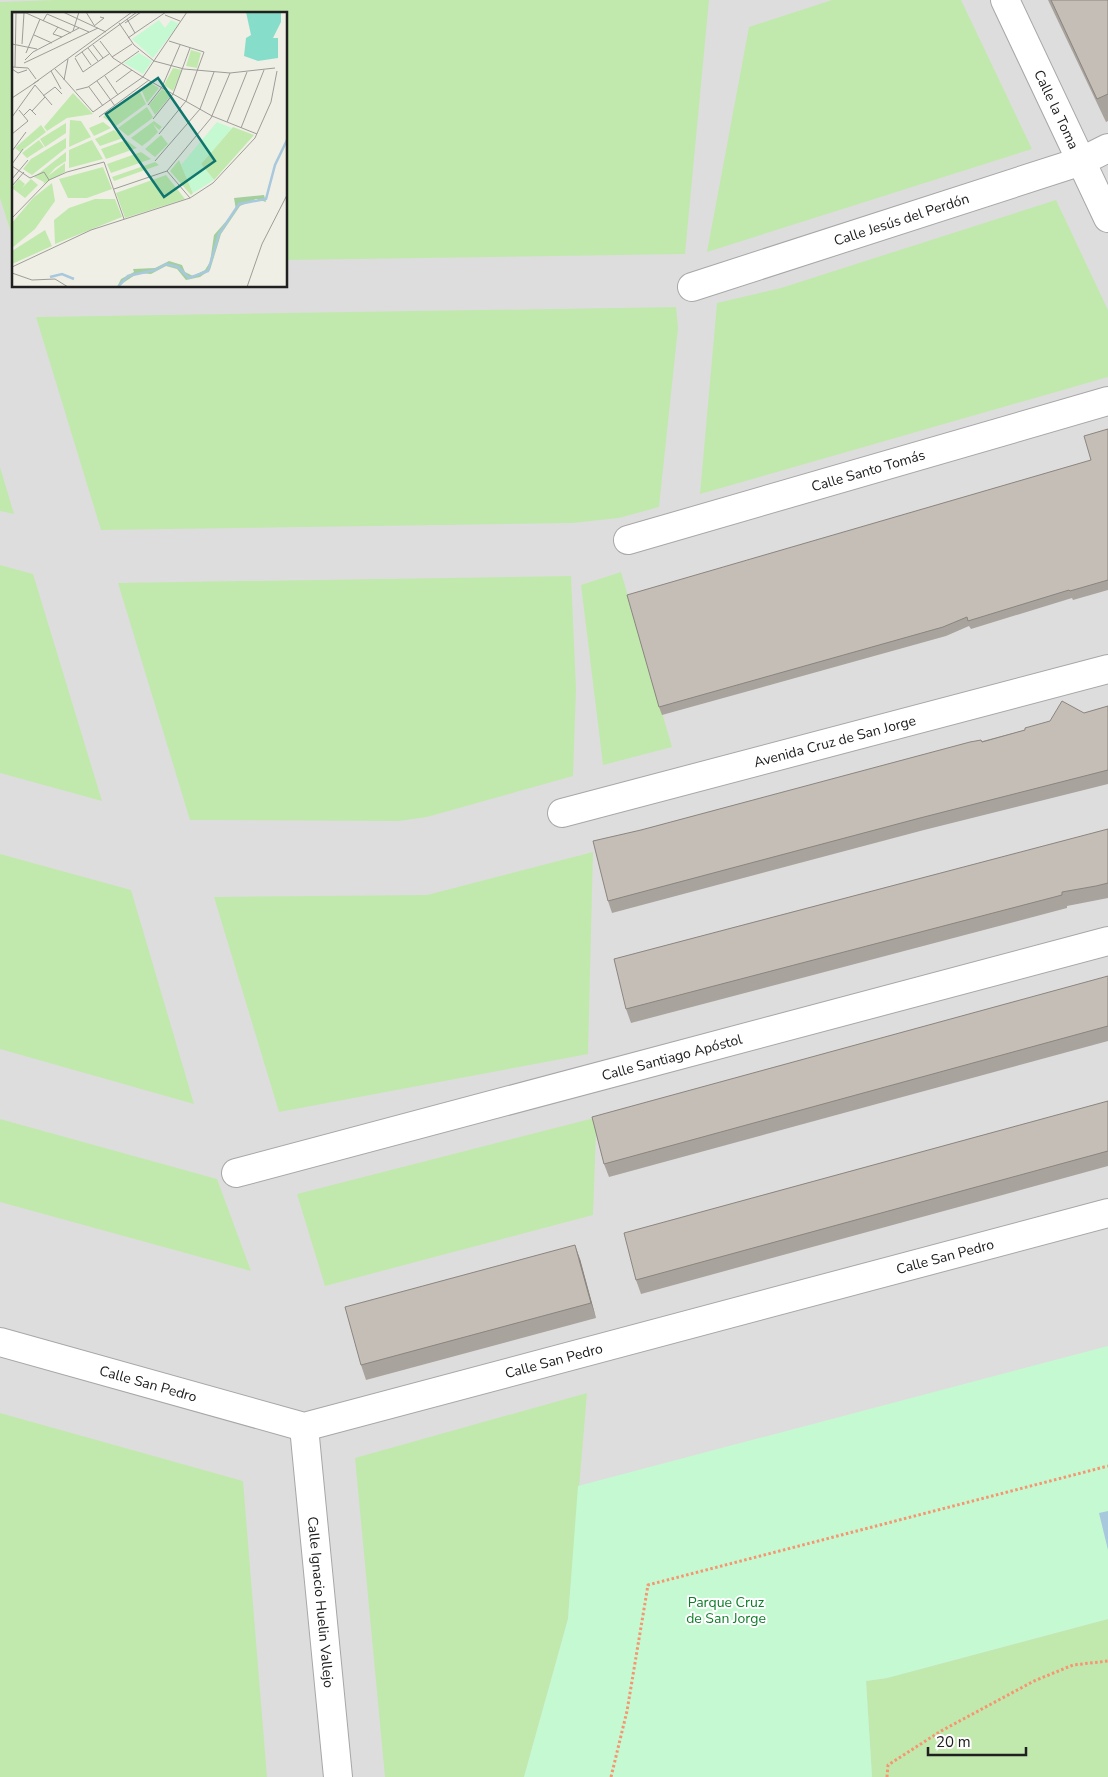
<svg xmlns="http://www.w3.org/2000/svg" width="1108" height="1777" font-family="'Nunito Sans',sans-serif">
	<style>
		.residential { fill: #dedddd; fill-rule: evenodd }
		.grass { fill: #c1e9ad }
		.park { fill: #c5f9d1 }
		.water { fill: #a8c8dd }
		.lines { fill: none; stroke-linecap: round; stroke-linejoin: round }
		.minor-casing { stroke: #a7a7a7; stroke-width: 30 }
		.tertiary-casing { stroke: #a7a7a7; stroke-width: 30 }
		.path { stroke: #f89470; stroke-width: 3; stroke-dasharray: 2.5 2.5; stroke-linecap: butt }
		.minor { stroke: #fff; stroke-width: 28 }
		.tertiary { stroke: #fff; stroke-width: 28 }
		.wall { fill: #a9a39d }
		.shaded-wall { fill: #8a857f }
		.building { fill: #c5beb6; stroke: #8a857f }
		.labels { text-anchor: middle; stroke-width: 4; stroke-linejoin: round; paint-order: stroke }
		.street-label { font-size: 14px; fill: #202020; stroke: #fff }
		.park-label { font-size: 14px; fill: #0d7e29; stroke: #fff }
		.inset-river { fill: none; stroke: #a8c8dd; stroke-width: 2.5 }
		.inset-road { fill: none; stroke: #9d9c97; stroke-width: 1 }
		.view { fill: #0f766e; fill-opacity: 0.15; stroke: #0f766e; stroke-width: 2.5 }
		.inset-edge { fill: none; stroke: #202020; stroke-width: 2.5 }
	</style>
	<rect width="100%" height="100%" fill="#f0efe6"/>
	<path class="residential" d="M0,0H1108V1777H0ZM14,14H286V286H14Z"/>
	<g class="grass">
		<polygon points="56,0 709,0 685,254 286,260 286,14 14,14 14,242 0,198 0,2"/>
		<polygon points="832,0 961,0 1032,149 707,252 749,27"/>
		<polygon points="1056,200 1108,310 1108,377 700,494 717,303 781,288"/>
		<polygon points="676,307 678,328 659,507 619,518 572,523 101,530 36,317"/>
		<polygon points="0,467 14,514 0,511"/>
		<polygon points="0,565 33,574 102,801 0,773"/>
		<polygon points="621,572 672,747 603,765 581,585"/>
		<polygon points="571,576 576,689 573,776 427,817 399,821 190,820 118,583"/>
		<polygon points="593,852 588,1054 279,1112 214,897 427,895"/>
		<polygon points="0,854 131,890 194,1104 0,1049"/>
		<polygon points="594,1118 596,1131 593,1215 325,1286 297,1194"/>
		<polygon points="0,1119 217,1179 251,1271 0,1202"/>
		<polygon points="587,1393 568,1619 524,1777 385,1777 355,1458"/>
		<polygon points="0,1413 243,1481 267,1777 0,1777"/>
		<polygon points="1108,1619 1108,1777 872,1777 866,1681 887,1678"/>
	</g>
	<polygon class="park" points="1108,1346 1108,1619 887,1678 866,1681 872,1777 524,1777 568,1619 578,1486"/>
	<polygon class="water" points="1108,1511 1108,1550 1099,1513"/>
	<g class="lines">
		<g class="minor-casing">
			<g id="minor">
				<path id="s1" d="M692,287L1082,161L1108,148"/>
				<path id="s2" d="M628,540L1108,401"/>
				<path id="s3" d="M562,813L1108,669"/>
				<path id="s4" d="M236,1173L1108,941"/>
				<path id="s5" d="M0,1342L304,1427L1108,1213"/>
				<path id="s6" d="M304,1427L338,1777"/>
			</g>
		</g>
		<g class="tertiary-casing">
			<g id="tertiary">
				<path id="s7" d="M1005,0L1108,218"/>
			</g>
		</g>
		<g class="path">
			<polyline points="611,1777 627,1711 648,1585 1108,1466"/>
			<polyline points="887,1777 888,1765 941,1731 1034,1681 1073,1665 1108,1661"/>
		</g>
		<use href="#minor" class="minor"/>
		<use href="#tertiary" class="tertiary"/>
	</g>
	<g class="wall">
		<polygon points="1048,0 1108,0 1108,121 1106,122"/>
		<polygon points="1108,429 1108,590 1073,600 1072,598 971,629 969,626 946,636 662,715 659,707 1091,460"/>
		<polygon points="1108,706 1108,784 924,830 612,913 608,901 641,830 1025,730 1084,713"/>
		<polygon points="1108,829 1108,898 1067,906 1067,908 631,1023 626,1009"/>
		<polygon points="1108,976 1108,1041 609,1177 604,1164"/>
		<polygon points="1108,1101 1108,1166 641,1294 636,1280"/>
		<polygon points="580,1259 596,1318 366,1380 361,1365"/>
	</g>
	<polygon class="shaded-wall" points="575,1245 580,1259 596,1318 591,1303"/>
	<g class="building">
		<polygon points="1051,0 1108,0 1108,94 1097,99"/>
		<polygon points="1108,429 1108,580 1070,591 1069,590 968,621 967,617 943,627 659,707 627,595 1091,460 1084,436"/>
		<polygon points="1062,701 1084,713 1108,706 1108,770 920,818 608,901 593,841 641,830 970,742 981,740 982,742 1025,730 1025,728 1050,721"/>
		<polygon points="1108,829 1108,883 1096,886 1062,892 1062,895 626,1009 614,959"/>
		<polygon points="1108,976 1108,1026 604,1164 592,1117"/>
		<polygon points="1108,1101 1108,1151 636,1280 624,1233"/>
		<polygon points="575,1245 591,1303 361,1365 345,1307"/>
	</g>
	<g class="labels">
		<g class="street-label">
			<text dy="5" stroke="none"><textPath href="#s7" startOffset="121">Calle la Toma</textPath></text>
			<text dy="5" stroke="none"><textPath href="#s1" startOffset="220">Calle Jesús del Perdón</textPath></text>
			<text dy="5" stroke="none"><textPath href="#s2" startOffset="250">Calle Santo Tomás</textPath></text>
			<text dy="5" stroke="none"><textPath href="#s3" startOffset="282">Avenida Cruz de San Jorge</textPath></text>
			<text dy="5" stroke="none"><textPath href="#s4" startOffset="451">Calle Santiago Apóstol</textPath></text>
			<text dy="5" stroke="none"><textPath href="#s5" startOffset="979">Calle San Pedro</textPath></text>
			<text dy="5" stroke="none"><textPath href="#s5" startOffset="574">Calle San Pedro</textPath></text>
			<text dy="5" stroke="none"><textPath href="#s5" startOffset="154">Calle San Pedro</textPath></text>
			<text dy="5" stroke="none"><textPath href="#s6" startOffset="176">Calle Ignacio Huelin Vallejo</textPath></text>
		</g>
		<g class="park-label">
			<text x="726" y="1607">Parque Cruz<tspan x="726" dy="16">de San Jorge</tspan></text>
		</g>
	</g>
	<g transform="translate(12 12)">
		<rect width="275" height="275" fill="#f0efe6"/>
		<path d="M179,38L189,41L185,56L174,54ZM161,56L170,58L161,79L152,73ZM137,70L147,76L135,91L130,79ZM150,77L159,83L143,103L137,93ZM127,78L134,92L104,114L91,105ZM61,81L81,102L55,106L35,119L32,115ZM135,95L141,105L138,108L116,124L106,116ZM58,108L69,109L79,125L57,135ZM142,109L150,115L147,118L141,112L146,120L138,128L130,134L119,126ZM91,110L99,116L82,124L77,116ZM54,111V121L33,135L28,127ZM29,113L34,120L8,140L3,136ZM221,115L242,123L202,168L189,152ZM102,118L111,126L88,134L83,127ZM149,123L156,132L143,145L133,137ZM54,126V136L20,163L11,157L19,147ZM27,128L32,135L15,146L10,141ZM80,128L91,147L57,156V138ZM114,128L125,136L94,147L89,137ZM54,140V149L43,156L36,164L53,151V160L31,172L32,170L22,165ZM129,140L139,147L99,161L95,152ZM167,148L181,181L179,183L158,159ZM143,150L147,153L102,169L100,165ZM91,155L100,177L75,186H56L47,167ZM154,163L173,187L113,206L104,181ZM7,167L13,172L10,176L19,167L26,173L13,186L0,176ZM40,171L43,189L23,217L0,236V211L21,186ZM83,187H103L110,205L43,232L42,208L57,196ZM33,218L40,234L0,252V239Z" fill="#c1e9ad"/>
		<path d="M252,183L254,190L244,187L228,194L209,222L198,258L188,265L174,268L165,257L154,254L139,262L126,261L105,275L109,267L122,260L121,257L143,256L157,249L170,253L173,260L181,264L193,258L198,250L202,223L224,198L222,186Z" fill="#a3cf9c"/>
		<path d="M147,8L153,16L159,8L167,12L141,46L120,27ZM127,41L140,49L131,62L112,51ZM205,110L220,116L189,152L202,168L181,181L169,153Z" fill="#c5f9d1"/>
		<path d="M234,0H269V10L261,26H266V46L246,49L232,44L234,26L239,23Z" fill="#86deca"/>
		<path class="inset-river" d="M38,265L50,262L62,267M106,275L116,264L143,258L154,252L166,255L177,266L196,259L207,222L227,192L254,187L263,153L275,128"/>
		<path class="inset-road" d="M51,0L94,20M74,0L82,13M0,1H14L59,21M153,3L168,9M115,7L123,21L116,26M31,9L35,2L77,20M107,11L122,33L142,49L172,57L218,61L263,56M113,11L129,0M82,14L92,6L88,5M46,15L41,22L50,25M61,19L67,0M123,21L154,0M22,23L40,31M88,29L101,46L129,64L200,104L245,122M0,32L25,37M10,32L12,1M81,33L91,46M76,36L86,49M70,40L79,53M14,41L28,7M63,45L125,0M100,45L120,32M63,46L71,60L97,42M13,48L21,40L67,16M12,51L86,16M0,55L16,56L24,67M3,55L4,1M0,57L6,61L15,58M43,57L81,100L131,65L175,0M39,59L49,77M93,64L106,83M52,68L56,47M85,69L103,94M104,70L120,58M21,72L120,0M77,75L91,94M64,78L76,75L127,39M31,84L43,75L50,82M0,86L27,68M136,93L150,75L168,33M20,99L33,85M12,103L18,97L24,103M0,105L23,73L40,93M87,105L137,68M141,107L161,82L178,36M215,110L235,60M229,116L252,58M0,122L16,109L7,98M147,122L174,89L192,40L157,29M0,139L14,120M143,149L188,97L202,60M0,152L11,137M0,154L18,166L32,160L37,168M155,159L178,186M0,167L16,148M0,174L12,160M102,177L155,159L199,106L218,61M0,206L37,168L55,160L92,150L112,207M0,255L79,218L178,186L201,171L243,126L259,90L265,59M0,261L20,268L43,267L56,275M235,275L250,232L275,183"/>
		<path class="view" d="M146,66L203,149L152,185L94,102Z"/>
		<rect width="275" height="275" class="inset-edge"/>
	</g>
	<path d="M928 1747v8h98v-8" fill="none" stroke="#202020" stroke-width="2.5"/>
	<text x="936" y="1747" font-size="15" fill="#202020" stroke="#ffffff" stroke-width="4" paint-order="stroke">20 m</text>
</svg>
